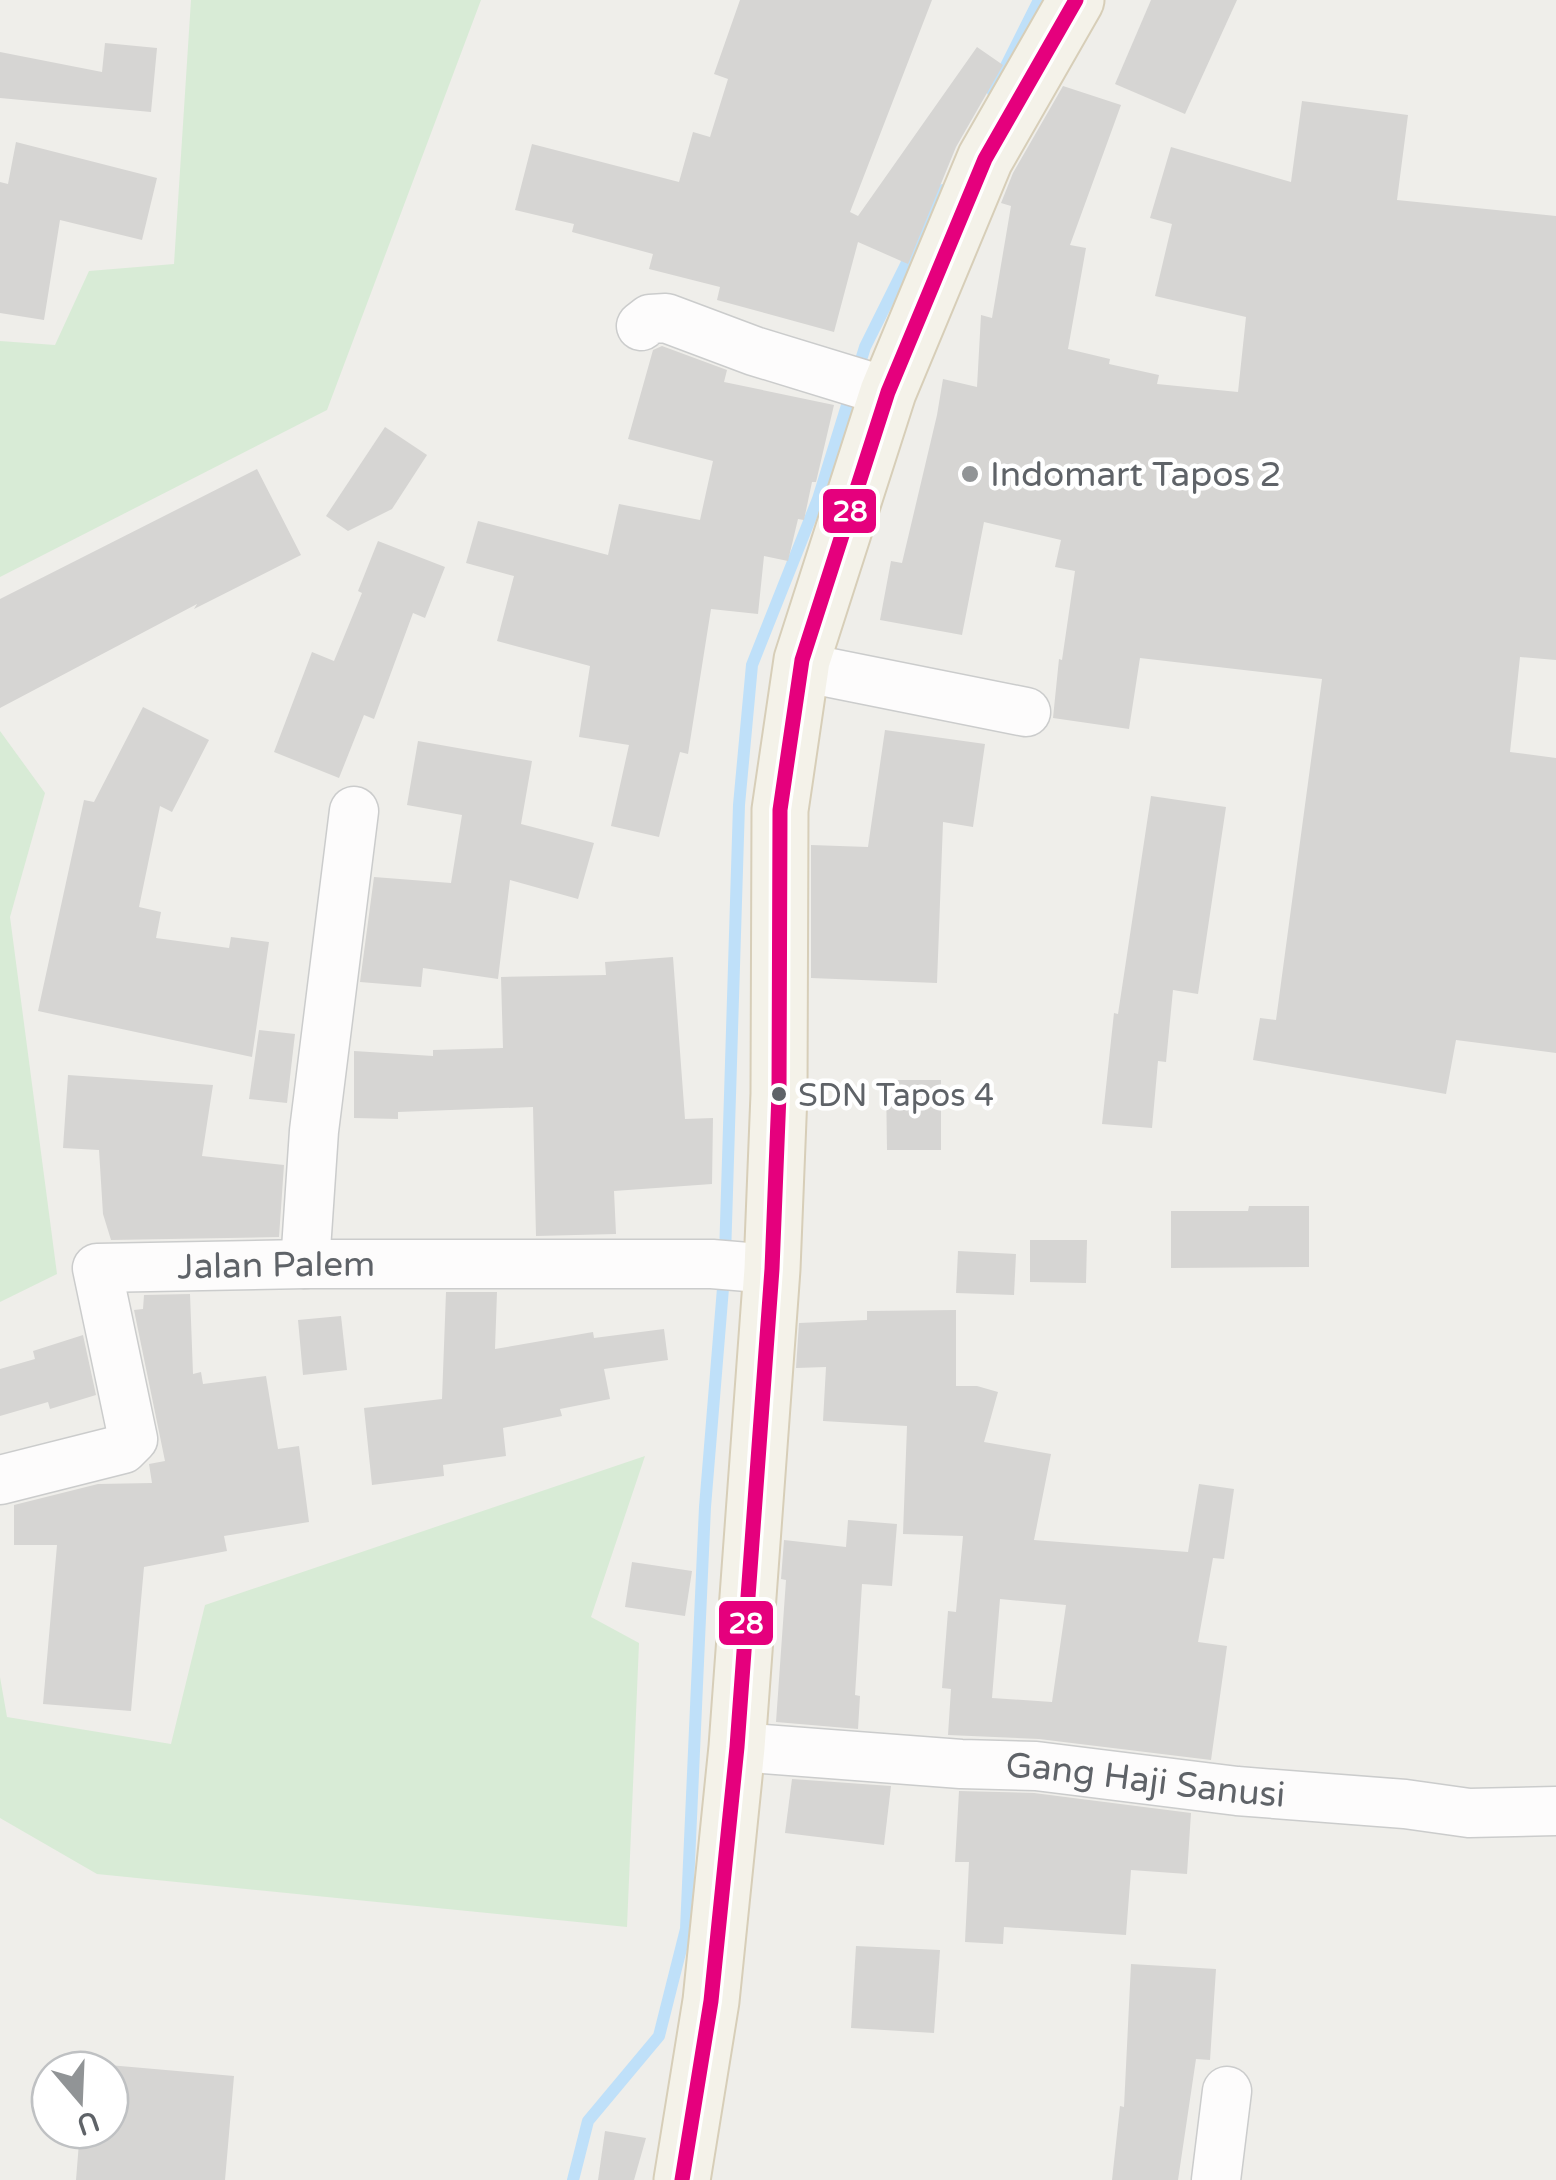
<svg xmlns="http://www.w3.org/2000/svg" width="1556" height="2180" font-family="'Varela Round',sans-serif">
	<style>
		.grass { fill: #d8ebd6 }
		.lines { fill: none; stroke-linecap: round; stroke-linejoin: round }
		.stream { stroke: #bfe0f9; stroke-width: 12 }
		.building { fill: #d6d5d3; fill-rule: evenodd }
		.minor-casing { stroke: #cbcccc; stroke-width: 51 }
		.major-casing { stroke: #d7ceb8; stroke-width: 59 }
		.minor { stroke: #fdfcfc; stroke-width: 48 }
		.major { stroke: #f4f2e9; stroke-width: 55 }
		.bus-1-casing { stroke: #fff; stroke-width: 22 }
		.bus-1 { stroke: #e5007d; stroke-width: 15 }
		.poi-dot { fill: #919496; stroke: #fff; stroke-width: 4 }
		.bus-dot { fill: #5f6368; stroke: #fff; stroke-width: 4 }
		.labels { text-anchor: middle; stroke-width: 9; stroke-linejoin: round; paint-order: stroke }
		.bus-label { font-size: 32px; fill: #5f6368; stroke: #fff; text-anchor: start }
		.poi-label { font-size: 35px; fill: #5f6368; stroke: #fff; text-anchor: start }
		.street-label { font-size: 35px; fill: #5f6368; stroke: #fff }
		.line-badge { stroke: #fff; stroke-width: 4 }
		.badge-label { font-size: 28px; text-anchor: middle; font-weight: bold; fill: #fff }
	</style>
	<rect width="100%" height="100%" fill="#efeeea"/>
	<g class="grass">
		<polygon points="191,0 481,0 327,410 0,577 0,341 55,345 89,271 174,264"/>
		<polygon points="0,731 45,793 10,917 57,1274 0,1302"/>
		<polygon points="645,1456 591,1617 639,1643 627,1927 97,1874 0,1818 0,1677 7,1717 171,1744 205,1605"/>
	</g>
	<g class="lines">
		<g class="stream">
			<polyline points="993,92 1039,0"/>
			<polyline points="725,1256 739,805 752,665 818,499 865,347 943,190"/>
			<polyline points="573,2180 588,2121 659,2036 686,1929 705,1507 724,1276"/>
		</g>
	</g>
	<g class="building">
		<polygon points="740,0 932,0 850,212 858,216 977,47 1003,65 956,147 908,264 858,242 834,332 717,300 720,287 649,269 653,254 572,232 574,224 515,210 532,144 679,182 693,132 710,137 728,79 714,74"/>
		<polygon points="1151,0 1237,0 1185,114 1115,84"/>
		<polygon points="105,43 157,48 151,112 0,98 0,52 102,72"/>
		<polygon points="1063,86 1121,105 1070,245 1086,248 1068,349 1110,359 1109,364 1159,375 1157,384 1238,392 1246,317 1155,296 1172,224 1150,218 1171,147 1291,182 1302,101 1408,115 1397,200 1556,216 1556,660 1520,657 1510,752 1556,758 1556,1053 1456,1040 1446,1094 1253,1060 1260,1018 1276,1020 1322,679 1140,658 1129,729 1053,718 1059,659 1062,660 1075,571 1055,567 1061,540 984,522 962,635 880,620 891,561 902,563 937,415 943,379 977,387 981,315 992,318 1011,206 1001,203 1013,173"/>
		<polygon points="16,142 157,178 142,240 60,220 44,320 0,313 0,182 8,184"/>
		<polygon points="662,346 727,370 724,382 834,405 816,482 812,482 804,520 798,519 788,561 764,556 758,614 711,609 688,754 680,752 659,837 611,826 629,745 579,737 590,666 497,641 514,576 466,563 478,521 608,555 619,504 700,520 713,461 628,439 653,350"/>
		<polygon points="385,427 427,455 392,509 348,531 326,516"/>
		<polygon points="257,469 301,555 194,609 197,604 0,708 0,599"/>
		<polygon points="378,541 445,567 425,618 413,613 374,719 364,715 339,778 274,752 312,652 334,661 362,593 358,591"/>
		<polygon points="143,707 209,740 172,812 160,806 139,907 161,912 156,938 229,948 231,937 269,942 252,1057 38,1011 84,800 94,802"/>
		<polygon points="885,730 985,744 973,827 943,822 937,983 811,978 811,845 868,847"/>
		<polygon points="418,741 532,761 521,824 594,843 578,899 510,880 498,979 423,968 421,987 360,982 374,877 451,883 462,815 407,805"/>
		<polygon points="1151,796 1226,807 1198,994 1173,990 1166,1062 1158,1061 1152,1128 1102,1124 1114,1013 1118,1014"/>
		<polygon points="673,957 685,1119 713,1118 712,1184 614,1191 616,1234 536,1236 533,1107 398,1112 398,1119 354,1118 354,1051 433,1056 433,1050 503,1048 501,977 606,975 605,962"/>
		<polygon points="259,1030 295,1034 287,1103 249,1099"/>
		<polygon points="68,1075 213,1085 202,1156 284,1165 279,1237 111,1240 103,1214 99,1150 63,1148"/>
		<polygon points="886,1080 941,1080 941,1150 887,1150"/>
		<polygon points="1249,1206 1309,1206 1309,1267 1171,1268 1171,1211 1248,1211"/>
		<polygon points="1030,1240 1087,1240 1086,1283 1030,1282"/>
		<polygon points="958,1251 1016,1254 1014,1295 956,1293"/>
		<polygon points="446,1292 497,1292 495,1349 593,1332 594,1338 664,1329 668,1360 604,1369 610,1399 560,1409 562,1416 503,1428 506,1456 443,1465 444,1476 372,1485 364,1408 442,1399"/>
		<polygon points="190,1294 193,1374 201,1372 203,1384 266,1376 278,1449 299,1446 309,1522 224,1536 227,1551 144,1567 131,1711 43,1704 57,1545 14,1545 14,1505 98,1484 152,1483 149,1464 165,1461 134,1310 143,1309 144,1295"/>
		<path d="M956,1310V1386H977L998,1392L984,1442L1051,1454L1034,1540L1188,1552L1199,1484L1234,1489L1224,1559L1213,1558L1198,1642L1227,1646L1211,1760L1039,1739L948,1735L951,1689L942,1688L948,1611L956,1612L963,1536L903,1534L907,1426L823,1421L826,1367L796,1368L799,1323L867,1320V1311ZM1000,1599L1066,1605L1052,1702L992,1698Z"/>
		<polygon points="341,1316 347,1370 303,1375 298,1320"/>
		<polygon points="83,1335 96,1395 50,1409 48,1402 0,1416 0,1369 35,1359 33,1351"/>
		<polygon points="848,1520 897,1524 892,1586 862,1584 855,1695 860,1696 858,1729 776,1722 786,1580 781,1579 784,1540 846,1547"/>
		<polygon points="632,1562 692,1571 685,1616 625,1607"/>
		<polygon points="792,1779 891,1786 884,1845 785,1833"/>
		<polygon points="959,1791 1034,1793 1191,1813 1187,1874 1131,1870 1126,1935 1004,1927 1003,1944 965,1942 969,1862 955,1862"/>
		<polygon points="856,1946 940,1950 934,2033 851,2028"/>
		<polygon points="1131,1964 1216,1969 1210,2060 1196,2059 1178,2180 1112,2180 1120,2106 1124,2107"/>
		<polygon points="86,2063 234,2076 225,2180 76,2180 80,2130 110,2130 110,2070 85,2070"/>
		<polygon points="605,2131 646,2138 634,2180 598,2180"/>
	</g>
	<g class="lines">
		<g class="minor-casing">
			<g id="minor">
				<polyline points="641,326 650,319 666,318 754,351 888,392"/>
				<polyline points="801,667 1026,712"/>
				<polyline points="305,1264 314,1131 354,811"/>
				<path id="s1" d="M0,1480L123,1449L133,1439L97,1268L305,1264H712L772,1269"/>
				<path id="s2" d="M737,1747L961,1764L1036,1766L1237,1791L1405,1804L1469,1813L1556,1811"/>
				<polyline points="1216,2180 1227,2091"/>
			</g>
		</g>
		<g class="major-casing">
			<polyline id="major" points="682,2180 711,2001 737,1747 772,1269 779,1094 780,810 802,660 888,392 985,159 1076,0"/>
		</g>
		<use href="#minor" class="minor"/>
		<use href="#major" class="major"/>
		<g class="bus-1-casing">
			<polyline id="bus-1" points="682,2180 711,2001 737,1747 772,1269 779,1094 780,810 802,660 888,392 985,159 1076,0"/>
		</g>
		<use href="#bus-1" class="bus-1"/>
	</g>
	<circle class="poi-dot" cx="970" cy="474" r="10"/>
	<circle class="bus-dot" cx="779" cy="1094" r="9"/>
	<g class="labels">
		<g class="bus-label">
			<text x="798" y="1106">SDN Tapos 4</text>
		</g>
		<g class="poi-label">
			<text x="990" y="486">Indomart Tapos 2</text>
		</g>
		<g class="street-label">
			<text dy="12" stroke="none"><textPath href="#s1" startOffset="495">Jalan Palem</textPath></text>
			<text dy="12" stroke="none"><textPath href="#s2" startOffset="410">Gang Haji Sanusi</textPath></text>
		</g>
	</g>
	<g class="line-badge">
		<rect x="821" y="487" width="57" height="48" rx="10" fill="#e5007d"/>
		<rect x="717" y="1599" width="58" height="48" rx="10" fill="#e5007d"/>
	</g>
	<g class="badge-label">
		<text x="850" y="521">28</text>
		<text x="746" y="1633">28</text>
	</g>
	<g transform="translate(80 2100) rotate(161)"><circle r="48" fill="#ffffff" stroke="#bfc1c3" stroke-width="2.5"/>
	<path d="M0-8L18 38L0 25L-18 38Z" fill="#919496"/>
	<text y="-15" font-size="28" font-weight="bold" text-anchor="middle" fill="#5f6368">U</text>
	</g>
</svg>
